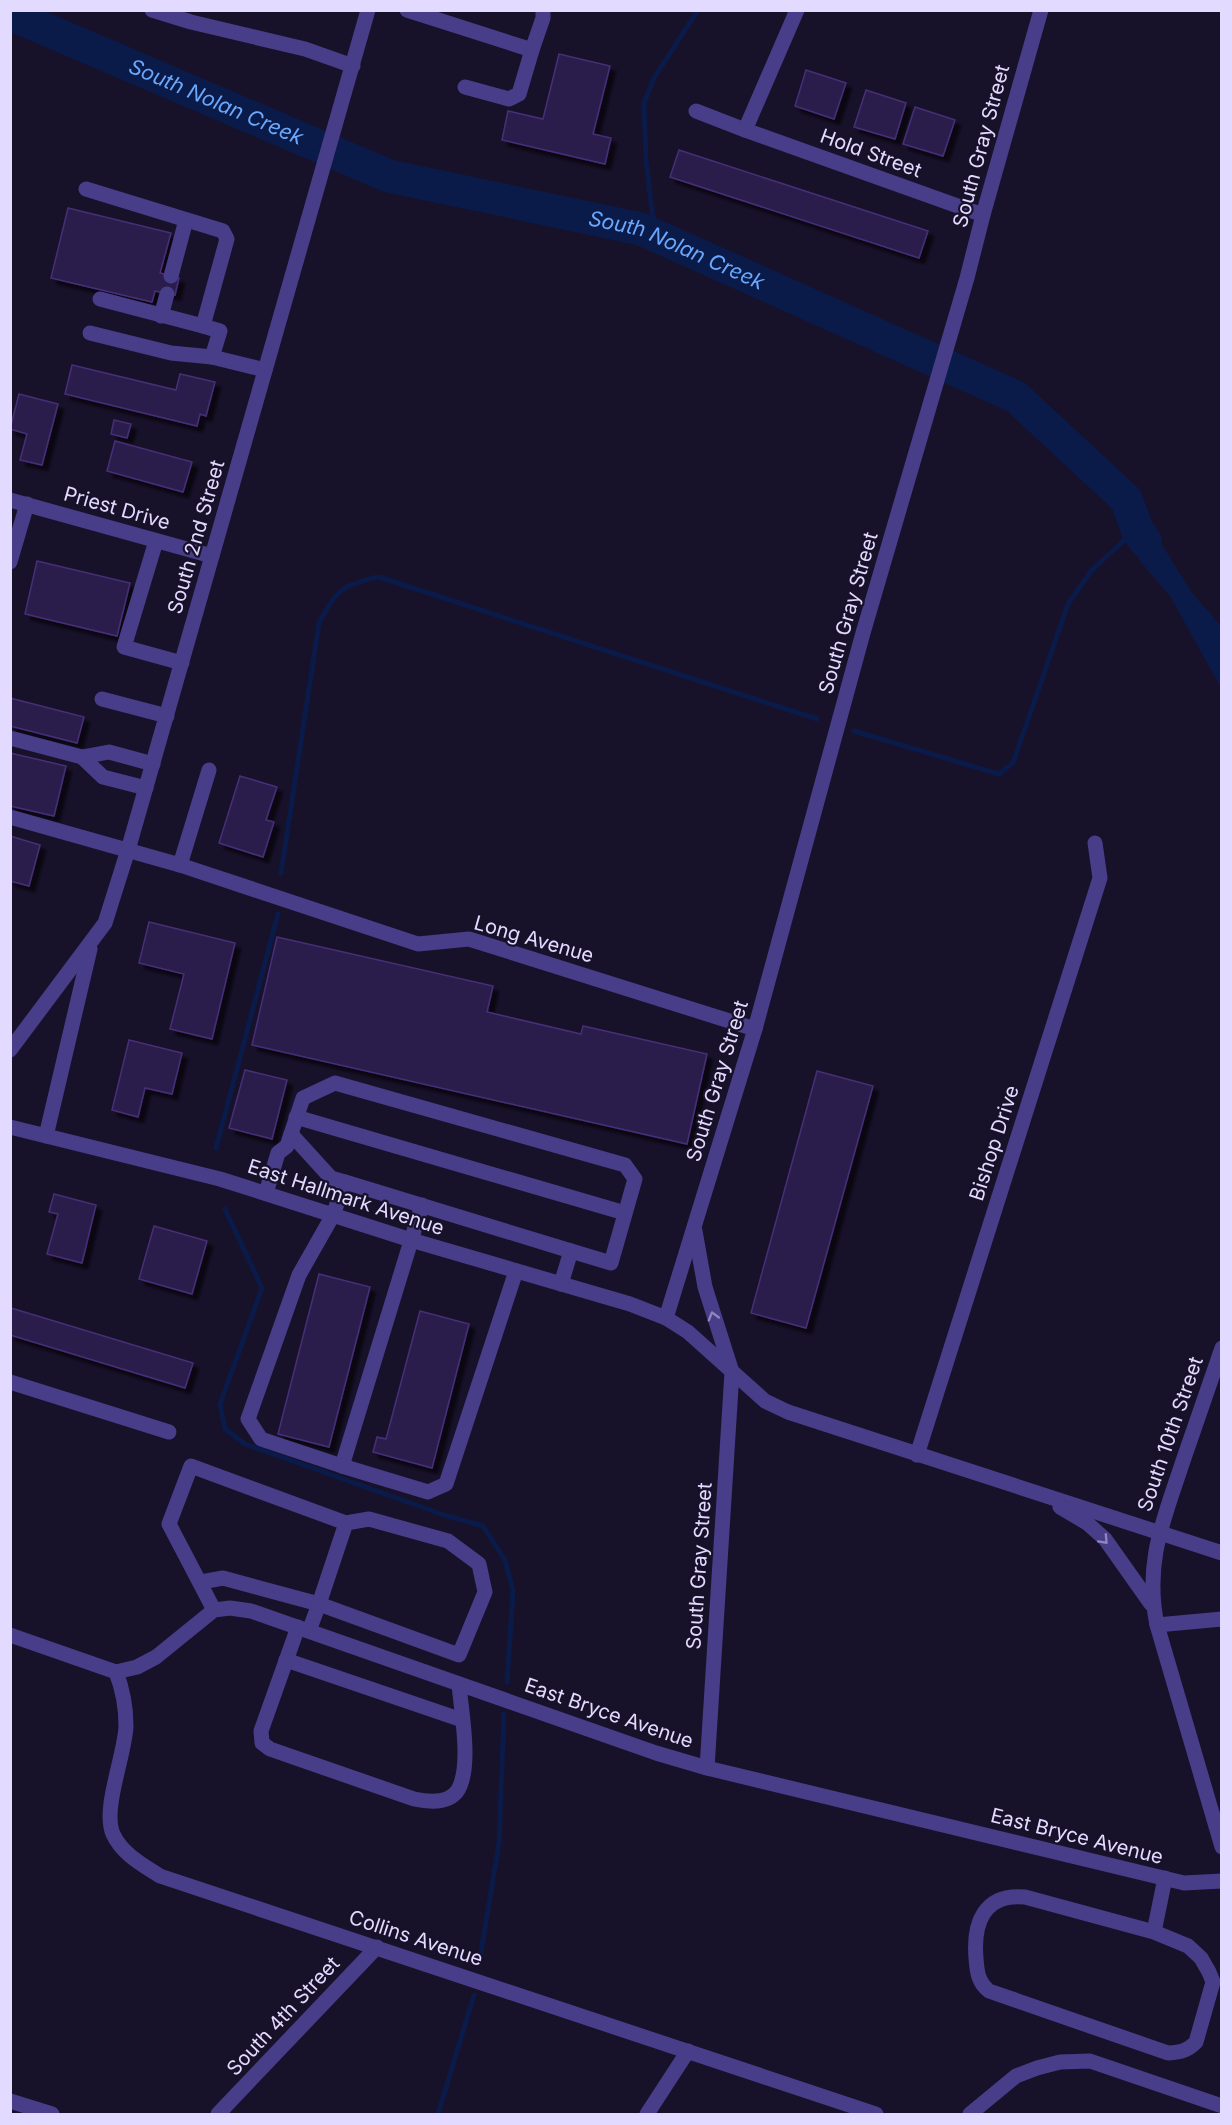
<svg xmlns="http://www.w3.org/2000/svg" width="1232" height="2125" font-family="Inter,sans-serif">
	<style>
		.water { fill: #0b1b49 }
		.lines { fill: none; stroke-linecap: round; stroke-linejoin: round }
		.stream { stroke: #0b1b49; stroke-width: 5 }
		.river { stroke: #0b1b49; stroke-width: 33 }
		.building { fill: #2c1d4b; stroke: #462f77; stroke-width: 1.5; filter: url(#shadow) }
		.minor { stroke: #483d88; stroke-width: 15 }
		.oneway { stroke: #8e84be }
		.labels { text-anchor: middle; stroke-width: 4.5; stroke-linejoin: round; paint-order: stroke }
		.street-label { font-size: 20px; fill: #e3daff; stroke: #18112a }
		.water-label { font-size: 21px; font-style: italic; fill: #6aa8fe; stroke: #18112a }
	</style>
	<defs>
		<filter id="shadow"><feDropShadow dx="5.5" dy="5.5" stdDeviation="1.5" flood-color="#0009"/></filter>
	</defs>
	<rect width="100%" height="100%" fill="#18112a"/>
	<polygon class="water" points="1126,499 1141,511 1192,593 1221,626 1221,688 1170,596 1140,561 1123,527"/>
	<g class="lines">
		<g class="stream">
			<polyline points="655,236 646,161 644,103 654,78 698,10"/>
			<polyline points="854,731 999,774 1013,763 1068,604 1091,571 1132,533"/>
			<path d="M281,873L319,623C336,591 342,584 379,577L817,719"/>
			<polyline points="216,1148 278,914"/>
			<polyline points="225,1209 262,1288 220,1404 225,1429 245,1444 444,1515 483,1526 505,1560 513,1591 507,1682"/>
			<polyline points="480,1958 499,1843 504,1714"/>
			<polyline points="438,2114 474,1995"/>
		</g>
		<path class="river" id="s1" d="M10,14L389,176L641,229L1016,397L1126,499L1137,529L1145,541"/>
	</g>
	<g class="building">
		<polygon points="559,54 610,66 593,134 611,138 605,164 502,140 508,111 543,119"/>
		<polygon points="806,70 846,83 834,119 795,106"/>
		<polygon points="866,90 906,103 895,139 854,127"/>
		<polygon points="915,107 955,120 943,156 903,144"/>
		<polygon points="679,150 928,231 919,258 670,177"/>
		<polygon points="68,208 171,233 160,273 179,278 175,295 155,291 152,302 51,278"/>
		<polygon points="72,365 176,390 180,374 215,382 206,416 200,414 197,426 65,394"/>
		<polygon points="19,394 58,404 42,465 20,460 27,434 10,429"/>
		<polygon points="114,420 131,424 127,438 111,434"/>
		<polygon points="115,441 192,462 183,492 107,471"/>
		<polygon points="37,561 130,583 117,636 25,614"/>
		<polygon points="10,698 84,717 77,743 10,726"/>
		<polygon points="10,753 66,766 54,816 10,806"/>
		<polygon points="240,776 277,787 266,820 274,822 263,857 219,843"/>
		<polygon points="10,836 40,845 29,886 10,881"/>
		<polygon points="149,922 235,943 212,1039 170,1029 184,974 139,963"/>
		<polygon points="277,937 493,986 487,1012 581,1034 583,1026 707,1054 687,1144 252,1045"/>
		<polygon points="129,1040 182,1053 172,1094 145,1088 138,1117 112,1110"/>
		<polygon points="245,1070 287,1080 272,1139 229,1128"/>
		<polygon points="817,1071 873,1086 806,1328 751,1313"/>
		<polygon points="54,1194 96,1205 82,1263 47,1254 58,1214 49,1212"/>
		<polygon points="154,1226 207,1241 192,1294 139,1279"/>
		<polygon points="319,1274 370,1287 329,1447 278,1434"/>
		<polygon points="11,1308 193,1363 185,1388 10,1335"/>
		<polygon points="420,1311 469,1324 432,1468 373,1452 377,1437 386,1439"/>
	</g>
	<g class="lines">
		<g class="minor">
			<polyline points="152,10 191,22 305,49 353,66"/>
			<polyline points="407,10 532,50 543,18 543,10"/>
			<polyline points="465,87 509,99 519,94 532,50"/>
			<polyline points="696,111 745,130 983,215"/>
			<polyline points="745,130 797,10"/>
			<polyline points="86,189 223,231 227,239 203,326 220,331 212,357 265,370"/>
			<polyline points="171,276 186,220"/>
			<polyline points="100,299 203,326"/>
			<polyline points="161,316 167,294"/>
			<polyline points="90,333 171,353 212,357"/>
			<polyline points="10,500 212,556"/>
			<polyline points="156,541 124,647 182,663"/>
			<polyline points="10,562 27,504"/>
			<polyline points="102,699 167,716"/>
			<polyline points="10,738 82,757 103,777 146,788"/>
			<polyline points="82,757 109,752 153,764"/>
			<polyline points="10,817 180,865 418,944 469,939 755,1029"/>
			<polyline points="180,865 209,770"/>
			<polyline points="10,1050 105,923 128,850 368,10"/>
			<polyline points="296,1117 625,1213"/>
			<polyline points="10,1127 220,1179 411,1240 630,1304 666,1318 688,1332 765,1401 788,1412 1222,1553"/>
			<polyline points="291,1134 331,1178 345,1182"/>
			<polyline points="46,1136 90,949"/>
			<polyline points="266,1193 278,1153 287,1146 303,1098 335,1083 625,1165 635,1179 611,1263 571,1251 561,1284"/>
			<polyline points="422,1205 342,1466 261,1439 248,1419 299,1275 333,1215 345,1182 571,1251"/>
			<polyline points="695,1231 705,1287 732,1372 707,1768"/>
			<polyline points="666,1318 755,1029 863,633 967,278 983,215 1041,10"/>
			<path d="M1222,1348C1209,1386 1196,1423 1183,1461C1164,1519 1144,1562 1157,1625L1222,1847"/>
			<polyline points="10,1382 169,1432"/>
			<polyline points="917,1455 1100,878 1095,843"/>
			<polyline points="342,1466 428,1492 446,1484 516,1271"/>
			<polyline points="1060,1507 1087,1523 1105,1539 1151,1604"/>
			<polyline points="201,1582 223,1578 319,1604 309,1631"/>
			<polyline points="214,1610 169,1524 191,1466 346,1523 369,1519 448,1541 479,1564 485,1592 459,1655 319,1604 346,1523"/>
			<polyline points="1157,1625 1222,1619"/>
			<path d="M298,1627L261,1731L262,1743L270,1749L414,1799C428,1802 449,1804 458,1790C472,1766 461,1711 459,1684"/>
			<polyline points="10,1635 116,1672 137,1667 156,1657 214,1610 230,1608 251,1611 656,1753 707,1768 1184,1883 1222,1881"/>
			<polyline points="286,1660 462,1720"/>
			<path d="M116,1672C123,1690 126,1707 126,1726C125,1755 102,1809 113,1834C122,1854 143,1865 160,1876L876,2114"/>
			<path d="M1154,1932L1188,1946L1201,1958L1209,1972L1213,1982L1196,2042C1187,2051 1181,2052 1168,2053L989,1991C978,1982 977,1972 976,1958C973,1923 984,1893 1025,1897L1154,1932L1165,1878"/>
			<polyline points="10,2101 52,2114"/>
			<polyline points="218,2114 377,1947"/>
			<polyline points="647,2114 688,2051"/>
			<polyline points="970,2114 1016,2076 1037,2068 1060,2062 1090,2061 1222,2106"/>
		</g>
	</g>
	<defs><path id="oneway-chevron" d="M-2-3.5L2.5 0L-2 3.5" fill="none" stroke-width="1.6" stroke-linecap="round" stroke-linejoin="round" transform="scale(1.5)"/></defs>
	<g class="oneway">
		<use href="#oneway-chevron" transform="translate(713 1316) rotate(-106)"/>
		<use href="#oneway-chevron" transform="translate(1104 1540) rotate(47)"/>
	</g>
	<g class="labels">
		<g class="street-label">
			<text transform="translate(981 146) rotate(-75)" y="7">South Gray Street</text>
			<text transform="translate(871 153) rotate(20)" y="7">Hold Street</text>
			<text transform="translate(117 508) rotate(16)" y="7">Priest Drive</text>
			<text transform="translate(196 537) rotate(-74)" y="7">South 2nd Street</text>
			<text transform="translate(848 613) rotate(-74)" y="7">South Gray Street</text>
			<text transform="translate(534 939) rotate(16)" y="7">Long Avenue</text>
			<text transform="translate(717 1081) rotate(-73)" y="7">South Gray Street</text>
			<text transform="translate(994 1143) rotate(-72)" y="7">Bishop Drive</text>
			<text transform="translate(346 1197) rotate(18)" y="7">East Hallmark Avenue</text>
			<text transform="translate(1170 1434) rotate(-71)" y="7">South 10th Street</text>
			<text transform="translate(699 1566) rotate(-86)" y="7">South Gray Street</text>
			<text transform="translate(609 1713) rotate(19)" y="7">East Bryce Avenue</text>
			<text transform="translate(1077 1836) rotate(14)" y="7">East Bryce Avenue</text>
			<text transform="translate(416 1938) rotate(18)" y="7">Collins Avenue</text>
			<text transform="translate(283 2016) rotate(-47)" y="7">South 4th Street</text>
		</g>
		<g class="water-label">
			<text dy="7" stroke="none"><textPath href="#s1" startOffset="224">South Nolan Creek</textPath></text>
			<text dy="7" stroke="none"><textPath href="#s1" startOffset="710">South Nolan Creek</textPath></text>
		</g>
	</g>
	<rect width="1232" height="2125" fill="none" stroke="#e3daff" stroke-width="24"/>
</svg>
